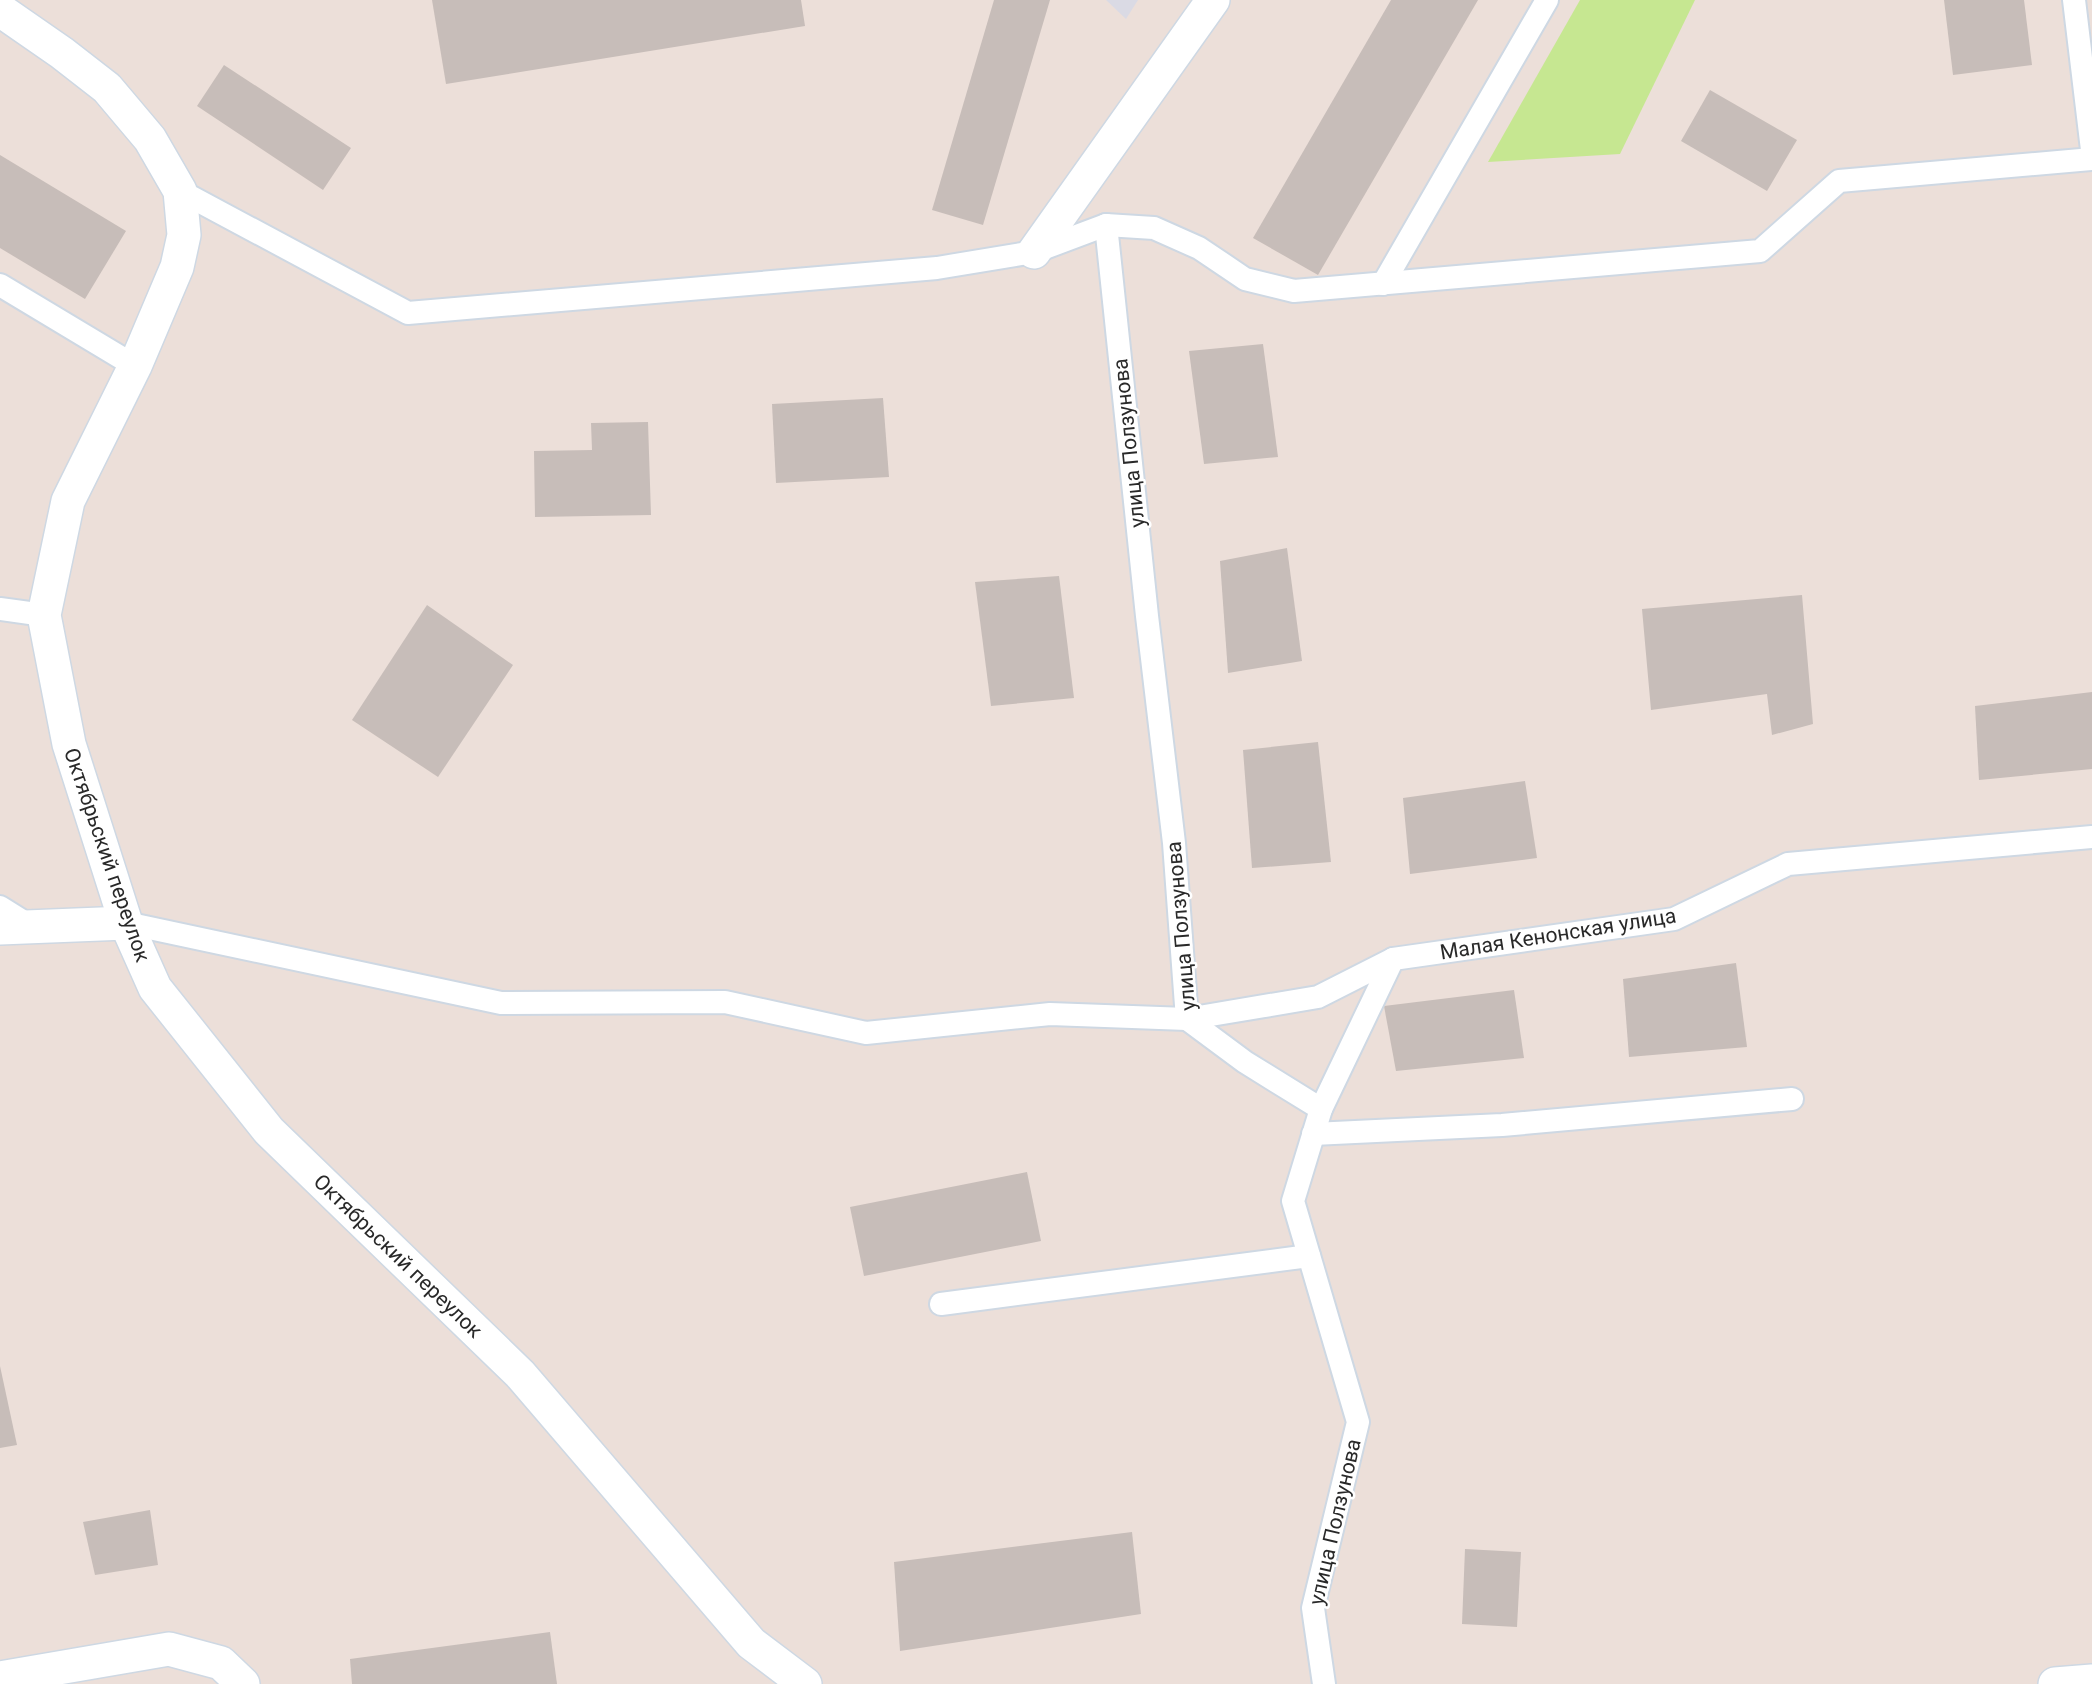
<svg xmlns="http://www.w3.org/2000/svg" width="2092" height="1684" font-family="Roboto,sans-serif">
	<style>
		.industrial { fill: #dadae4 }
		.green { fill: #c6e791 }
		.building { fill: #c7bdb9 }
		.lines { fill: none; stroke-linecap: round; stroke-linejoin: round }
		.lane-casing { stroke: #ced8e3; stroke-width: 26 }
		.street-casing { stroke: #ced8e3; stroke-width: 36 }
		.secondary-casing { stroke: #ced8e3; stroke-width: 36 }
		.lane { stroke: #fff; stroke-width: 22 }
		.street { stroke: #fff; stroke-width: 33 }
		.secondary { stroke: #fff; stroke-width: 33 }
		.labels { text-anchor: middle; stroke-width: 5; stroke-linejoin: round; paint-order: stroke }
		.street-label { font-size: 21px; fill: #292929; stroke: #fff }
	</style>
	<rect width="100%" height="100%" fill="#ecdfd9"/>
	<polygon class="industrial" points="1106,0 1138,0 1126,19"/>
	<polygon class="green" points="1580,0 1695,0 1620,154 1488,162"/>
	<g class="building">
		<polygon points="432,0 801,0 805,26 446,84"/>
		<polygon points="994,0 1050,0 983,225 932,210"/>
		<polygon points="1391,0 1478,0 1318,275 1253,238"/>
		<polygon points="1944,0 2024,0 2032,65 1953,75"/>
		<polygon points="224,65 351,148 323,190 197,106"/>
		<polygon points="1710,90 1797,140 1767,191 1681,141"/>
		<polygon points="0,155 126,231 85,299 0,248"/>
		<polygon points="1263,344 1278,457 1204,464 1189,351"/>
		<polygon points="883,398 889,477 776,483 772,404"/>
		<polygon points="648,422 651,515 535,517 534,451 592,450 591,423"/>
		<polygon points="1287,548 1302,661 1228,673 1220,561"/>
		<polygon points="1059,576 1074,698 991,706 975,582"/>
		<polygon points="1802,595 1813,724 1772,735 1767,694 1651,710 1642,609"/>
		<polygon points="427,605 513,665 438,777 352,720"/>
		<polygon points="2092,692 2092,769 1979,780 1975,706"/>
		<polygon points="1318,742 1331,862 1252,868 1243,750"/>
		<polygon points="1525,781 1537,858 1410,874 1403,798"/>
		<polygon points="1736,963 1747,1047 1629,1057 1623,979"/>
		<polygon points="1514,990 1524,1058 1396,1071 1384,1006"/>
		<polygon points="1027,1172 1041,1241 864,1276 850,1207"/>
		<polygon points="0,1366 17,1445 0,1448"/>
		<polygon points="150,1510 158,1565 95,1575 83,1522"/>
		<polygon points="1132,1532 1141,1614 900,1651 894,1562"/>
		<polygon points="1465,1549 1521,1552 1517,1627 1462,1624"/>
		<polygon points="550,1632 557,1684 352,1684 350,1659"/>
	</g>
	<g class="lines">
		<g class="lane-casing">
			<g id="lane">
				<polyline points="2074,0 2092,150"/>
				<polyline points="180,191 408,313 937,268 1034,252 1106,225 1154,228 1199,248 1245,279 1294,291 1760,251 1839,181 2092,159"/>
				<polyline points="1106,225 1147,616 1174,843 1187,1019 1245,1062 1321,1109 1293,1201 1358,1422 1313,1608 1324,1684"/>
				<polyline points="1383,284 1547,0"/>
				<polyline points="0,285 135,366"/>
				<polyline points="0,609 44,615"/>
				<polyline points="0,907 32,927"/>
				<polyline points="126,923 501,1003 725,1002 866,1033 1050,1014 1187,1019 1318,997 1393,959"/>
				<polyline points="1321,1109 1393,959 1674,919 1788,864 2092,837"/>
				<polyline points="1313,1134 1502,1125 1792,1099"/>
				<polyline points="941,1304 1309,1256"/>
			</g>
		</g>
		<g class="street-casing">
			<g id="street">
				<polyline points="0,10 62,53 107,88 150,139 180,191 184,235 177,267 135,366 68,501 44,615 69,744 126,923 155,988 269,1131 520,1374 751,1643 805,1684"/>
				<polyline points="1034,252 1213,0"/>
				<polyline points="0,928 126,923"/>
				<polyline points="0,1678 169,1649 221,1663 243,1684"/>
			</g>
		</g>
		<g class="secondary-casing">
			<polyline id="secondary" points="2055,1684 2092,1681"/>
		</g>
		<use href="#lane" class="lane"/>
		<use href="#street" class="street"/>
		<use href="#secondary" class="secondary"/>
	</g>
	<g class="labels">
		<g class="street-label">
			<text transform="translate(1129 443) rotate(-96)" y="7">улица Ползунова</text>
			<text transform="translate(107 855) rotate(71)" y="7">Октябрьский переулок</text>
			<text transform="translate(1181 926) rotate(-95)" y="7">улица Ползунова</text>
			<text transform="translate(1558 934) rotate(-9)" y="7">Малая Кенонская улица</text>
			<text transform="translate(398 1256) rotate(44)" y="7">Октябрьский переулок</text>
			<text transform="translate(1335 1522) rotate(-77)" y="7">улица Ползунова</text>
		</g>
	</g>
</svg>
